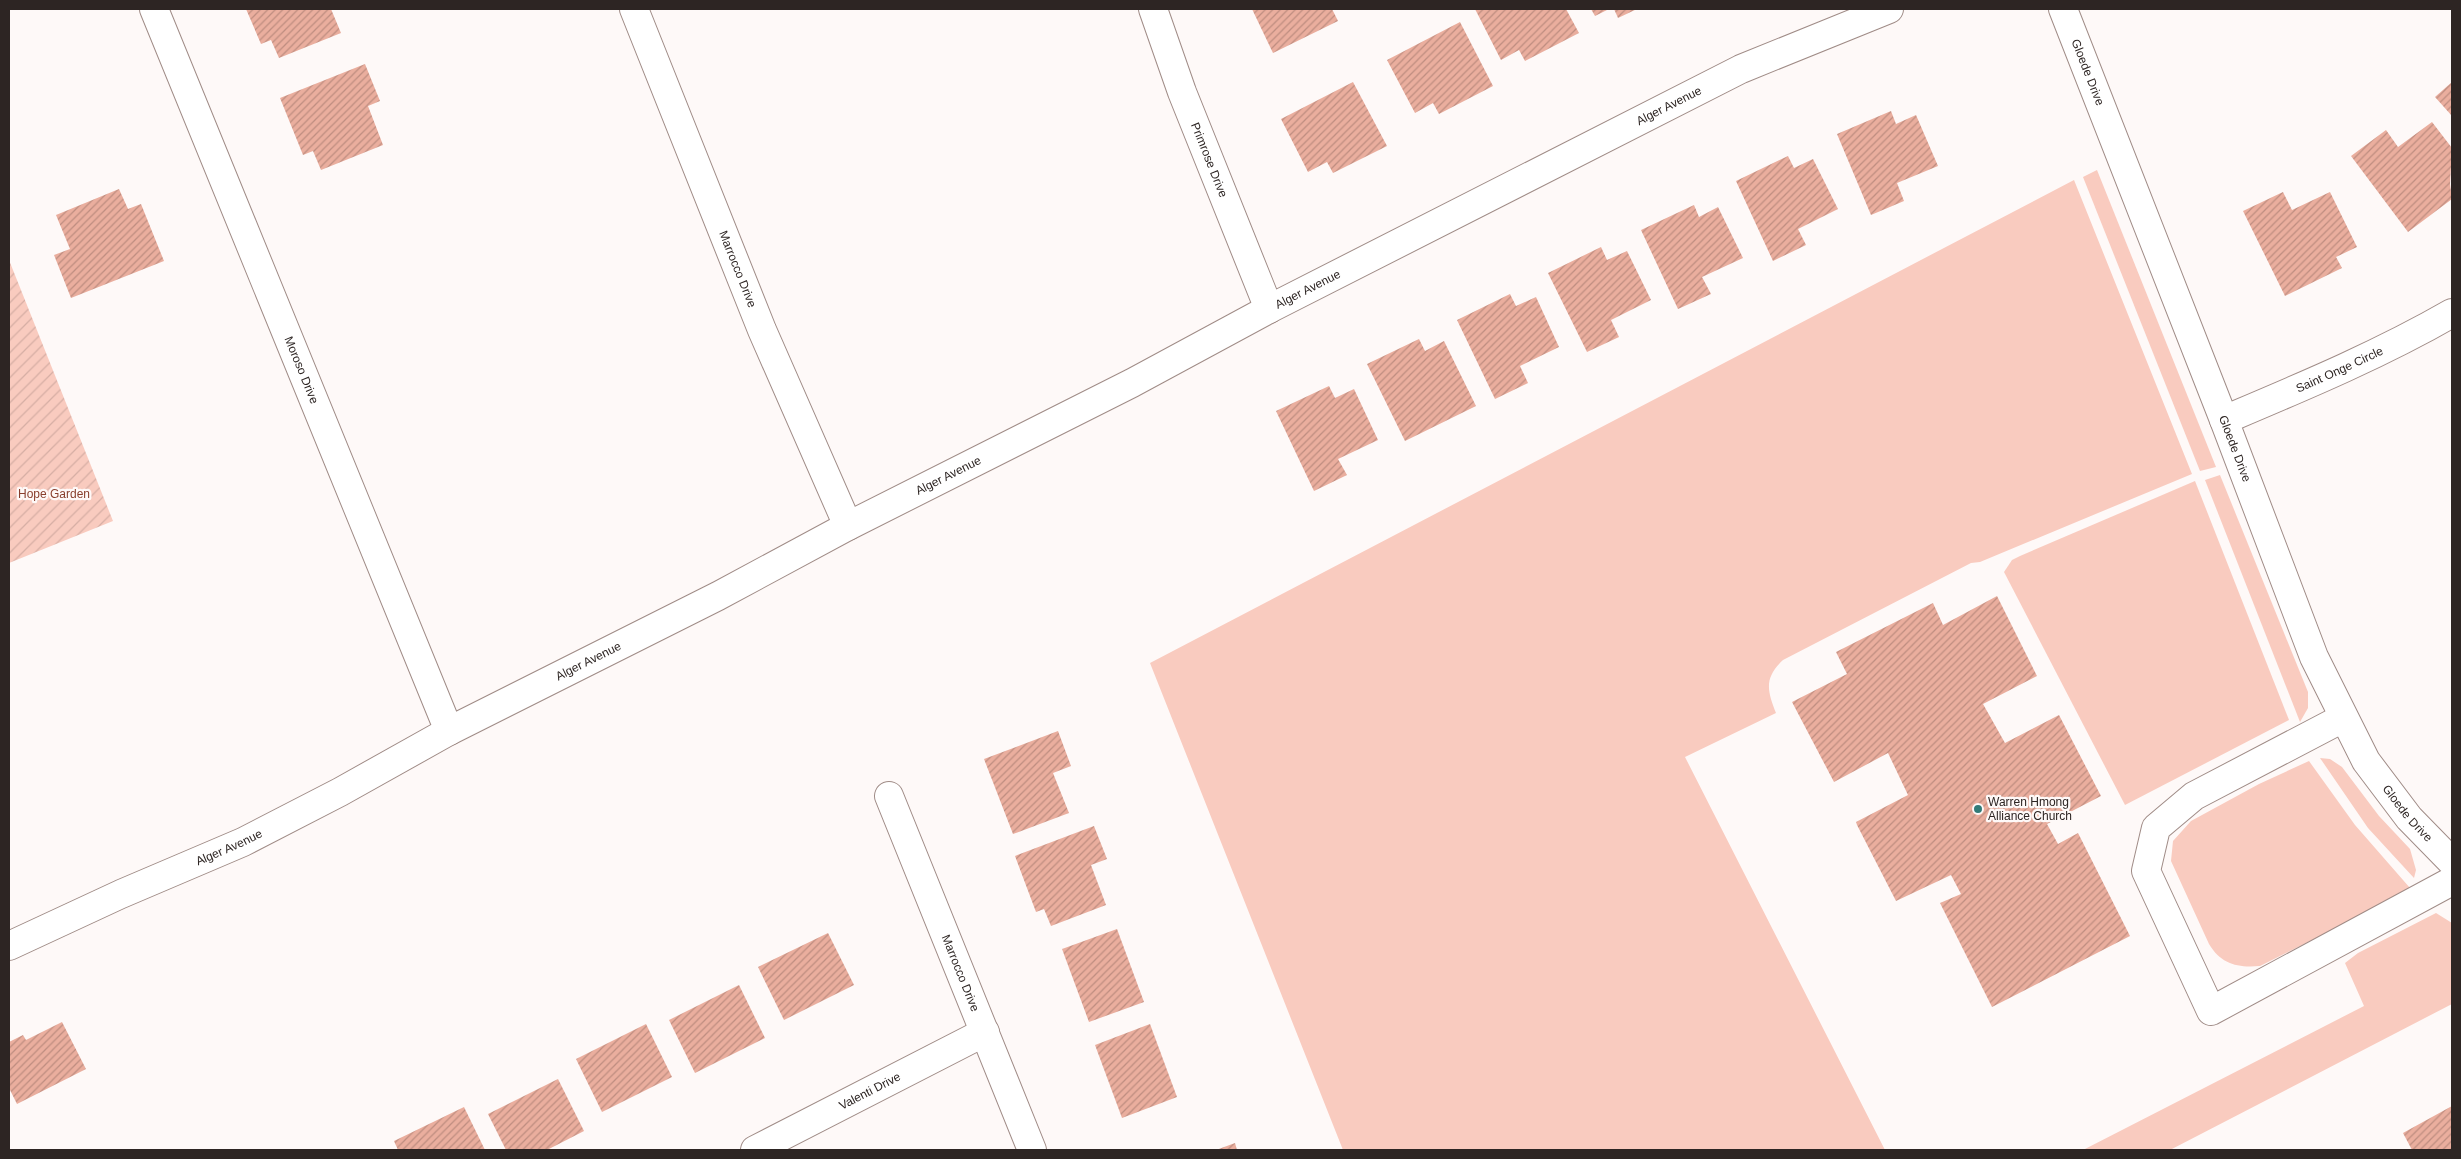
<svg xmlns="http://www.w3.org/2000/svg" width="2461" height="1159" font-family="Arial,sans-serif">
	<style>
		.green { fill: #f9cbbf }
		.garden { fill: url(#garden-furrows) }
		.building { fill: url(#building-hatch) }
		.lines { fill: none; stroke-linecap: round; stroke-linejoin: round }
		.minor-casing { stroke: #a08c87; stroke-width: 30 }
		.minor { stroke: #fff; stroke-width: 28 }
		.poi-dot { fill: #337b78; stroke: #fef9f8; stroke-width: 2 }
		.labels { text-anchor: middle; stroke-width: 4.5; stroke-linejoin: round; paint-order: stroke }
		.street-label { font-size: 12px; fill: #2d2523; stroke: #fef9f8 }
		.park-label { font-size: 12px; fill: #893f2d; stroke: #fef9f8 }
		.poi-label { font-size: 12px; fill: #2d2523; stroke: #fef9f8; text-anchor: start }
	</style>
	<defs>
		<pattern id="garden-furrows" width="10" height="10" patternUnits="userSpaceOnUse" patternTransform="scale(1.25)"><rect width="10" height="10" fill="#f9cbbf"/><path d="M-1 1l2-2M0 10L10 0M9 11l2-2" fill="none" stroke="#d6aea4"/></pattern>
		<pattern id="building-hatch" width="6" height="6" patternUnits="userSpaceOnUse" patternTransform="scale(1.25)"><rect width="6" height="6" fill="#eaae9e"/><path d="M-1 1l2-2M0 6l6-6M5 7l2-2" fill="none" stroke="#be8d80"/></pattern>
	</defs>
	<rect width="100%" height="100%" fill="#fef9f8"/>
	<g class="green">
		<polygon points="2097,170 2216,467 2200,471 2083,177"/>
		<path d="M2074,180L2192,474L1980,562L1971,563L1783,660C1764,678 1767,690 1776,713L1685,757L1885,1150H1343L1150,663Z"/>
		<polygon points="2220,475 2308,692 2308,708 2300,722 2205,480"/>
		<polygon points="2195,481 2289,720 2125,805 2004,572 2012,560 2020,556"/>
		<polygon points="2320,758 2330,759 2342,767 2379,816 2410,849 2416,870 2414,878 2368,828"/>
		<path d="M2309,761L2355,825L2410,888L2342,925L2260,966C2237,968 2221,964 2209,944L2171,861L2173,841L2191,821L2259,784Z"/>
		<polygon points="2436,913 2452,923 2452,1004 2170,1150 2083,1150 2364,1006 2345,963 2358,953"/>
	</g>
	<polygon class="garden" points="9,260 113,521 9,563"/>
	<g class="building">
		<polygon points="246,9 331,9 341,33 279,58 271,40 261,44"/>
		<polygon points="1252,9 1332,9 1338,21 1273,53"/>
		<polygon points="1475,9 1566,9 1579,33 1525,61 1519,50 1501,60"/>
		<polygon points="1591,9 1609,9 1595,16"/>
		<polygon points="1614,9 1637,9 1618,18"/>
		<polygon points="1460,22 1493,86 1439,114 1433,103 1415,113 1387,60"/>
		<polygon points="365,64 380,101 368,106 383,145 321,170 313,151 303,155 280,98"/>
		<polygon points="1353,82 1387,146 1333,173 1327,162 1308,172 1281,119"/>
		<polygon points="2452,82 2452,116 2435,97"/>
		<polygon points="1891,111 1896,124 1916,115 1938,166 1897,183 1904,201 1871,215 1837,134"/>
		<polygon points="2432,122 2452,148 2450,184 2452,199 2408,232 2351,156 2386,130 2398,147"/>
		<polygon points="1788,156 1794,168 1813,159 1838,209 1798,229 1806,245 1773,261 1736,181"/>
		<polygon points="119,189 128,209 141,204 164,261 71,298 54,255 70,249 56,215"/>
		<polygon points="2283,192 2292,210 2330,192 2357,247 2336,257 2342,268 2285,296 2243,211"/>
		<polygon points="1694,205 1699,217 1718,207 1743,258 1702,277 1711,294 1678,309 1641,230"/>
		<polygon points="1601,247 1607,260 1627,251 1651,300 1611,320 1619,337 1587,352 1548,273"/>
		<polygon points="1510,294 1516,306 1536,297 1559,347 1520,366 1528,383 1495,399 1457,320"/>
		<polygon points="1419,339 1425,351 1444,341 1476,406 1405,441 1367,364"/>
		<polygon points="1329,386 1335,398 1354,389 1378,440 1338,459 1347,475 1314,491 1276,411"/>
		<polygon points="1997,596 2037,676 1983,704 2005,743 2059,715 2101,796 2047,824 2058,844 2078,833 2130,936 1992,1007 1940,903 1961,894 1951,875 1896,901 1857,825 1856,822 1908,795 1888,753 1834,782 1792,702 1847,674 1836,652 1933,603 1943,625"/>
		<polygon points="1058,731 1071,766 1053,773 1069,813 1013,834 984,759"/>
		<polygon points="1094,826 1107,859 1091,865 1106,905 1051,926 1044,909 1036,912 1015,856"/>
		<polygon points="1117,929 1144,1002 1089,1022 1062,949"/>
		<polygon points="828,933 854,985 784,1020 758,967"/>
		<polygon points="739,985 765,1038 695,1073 669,1020"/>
		<polygon points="62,1022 86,1069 17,1104 9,1088 9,1042 23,1035 26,1040"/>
		<polygon points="646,1024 672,1077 602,1112 576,1059"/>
		<polygon points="1150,1024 1177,1097 1122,1118 1095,1045"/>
		<polygon points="558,1079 584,1131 547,1150 506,1150 488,1114"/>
		<polygon points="2452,1106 2452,1150 2412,1150 2403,1133"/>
		<polygon points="464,1107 485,1150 398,1150 394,1141"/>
		<polygon points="1235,1143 1237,1150 1216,1150"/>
	</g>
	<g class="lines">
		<g class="minor-casing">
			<g id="minor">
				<path id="s1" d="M154,9L449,731"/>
				<path id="s2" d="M634,9L762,330L848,526"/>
				<path id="s3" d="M1153,9L1182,92L1269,309"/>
				<path id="s4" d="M2063,9L2224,420L2314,657L2366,761L2409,818L2452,862"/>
				<path id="s5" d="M2224,420C2302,387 2379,355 2452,313"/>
				<polyline points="2343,718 2194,796 2156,828 2146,871 2211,1011 2452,881"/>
				<path id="s6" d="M889,796L1032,1150"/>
				<path id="s7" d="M9,946L121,894L243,842L340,792L449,731L718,596L848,526L1132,383L1269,309L1741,69L1889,9"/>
				<path id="s8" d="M755,1150L985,1032"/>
			</g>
		</g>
		<use href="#minor" class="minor"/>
	</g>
	<circle class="poi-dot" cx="1978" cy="809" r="5"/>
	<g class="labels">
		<g class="street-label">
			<text dy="4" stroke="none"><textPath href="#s4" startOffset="68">Gloede Drive</textPath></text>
			<text dy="4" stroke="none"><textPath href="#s7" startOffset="1861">Alger Avenue</textPath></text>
			<text dy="4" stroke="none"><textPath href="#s3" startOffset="161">Primrose Drive</textPath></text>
			<text dy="4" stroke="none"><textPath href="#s2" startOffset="280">Marrocco Drive</textPath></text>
			<text dy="4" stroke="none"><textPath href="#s7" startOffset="1456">Alger Avenue</textPath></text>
			<text dy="4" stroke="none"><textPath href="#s5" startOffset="126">Saint Onge Circle</textPath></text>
			<text dy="4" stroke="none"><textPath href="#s1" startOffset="390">Moroso Drive</textPath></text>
			<text dy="4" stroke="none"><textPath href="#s4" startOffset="472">Gloede Drive</textPath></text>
			<text dy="4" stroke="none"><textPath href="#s7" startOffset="1051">Alger Avenue</textPath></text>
			<text dy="4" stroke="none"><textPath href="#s7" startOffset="646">Alger Avenue</textPath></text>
			<text dy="4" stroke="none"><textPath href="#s4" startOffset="878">Gloede Drive</textPath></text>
			<text dy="4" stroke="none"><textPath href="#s7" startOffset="241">Alger Avenue</textPath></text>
			<text dy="4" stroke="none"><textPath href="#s6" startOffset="191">Marrocco Drive</textPath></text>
			<text dy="4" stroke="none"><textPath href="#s8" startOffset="129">Valenti Drive</textPath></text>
		</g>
		<g class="park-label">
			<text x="54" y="498">Hope Garden</text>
		</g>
		<g class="poi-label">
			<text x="1988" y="806">Warren Hmong<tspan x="1988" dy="14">Alliance Church</tspan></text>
		</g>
	</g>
	<rect width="2461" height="1159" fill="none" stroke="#2d2523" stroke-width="20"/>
</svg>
